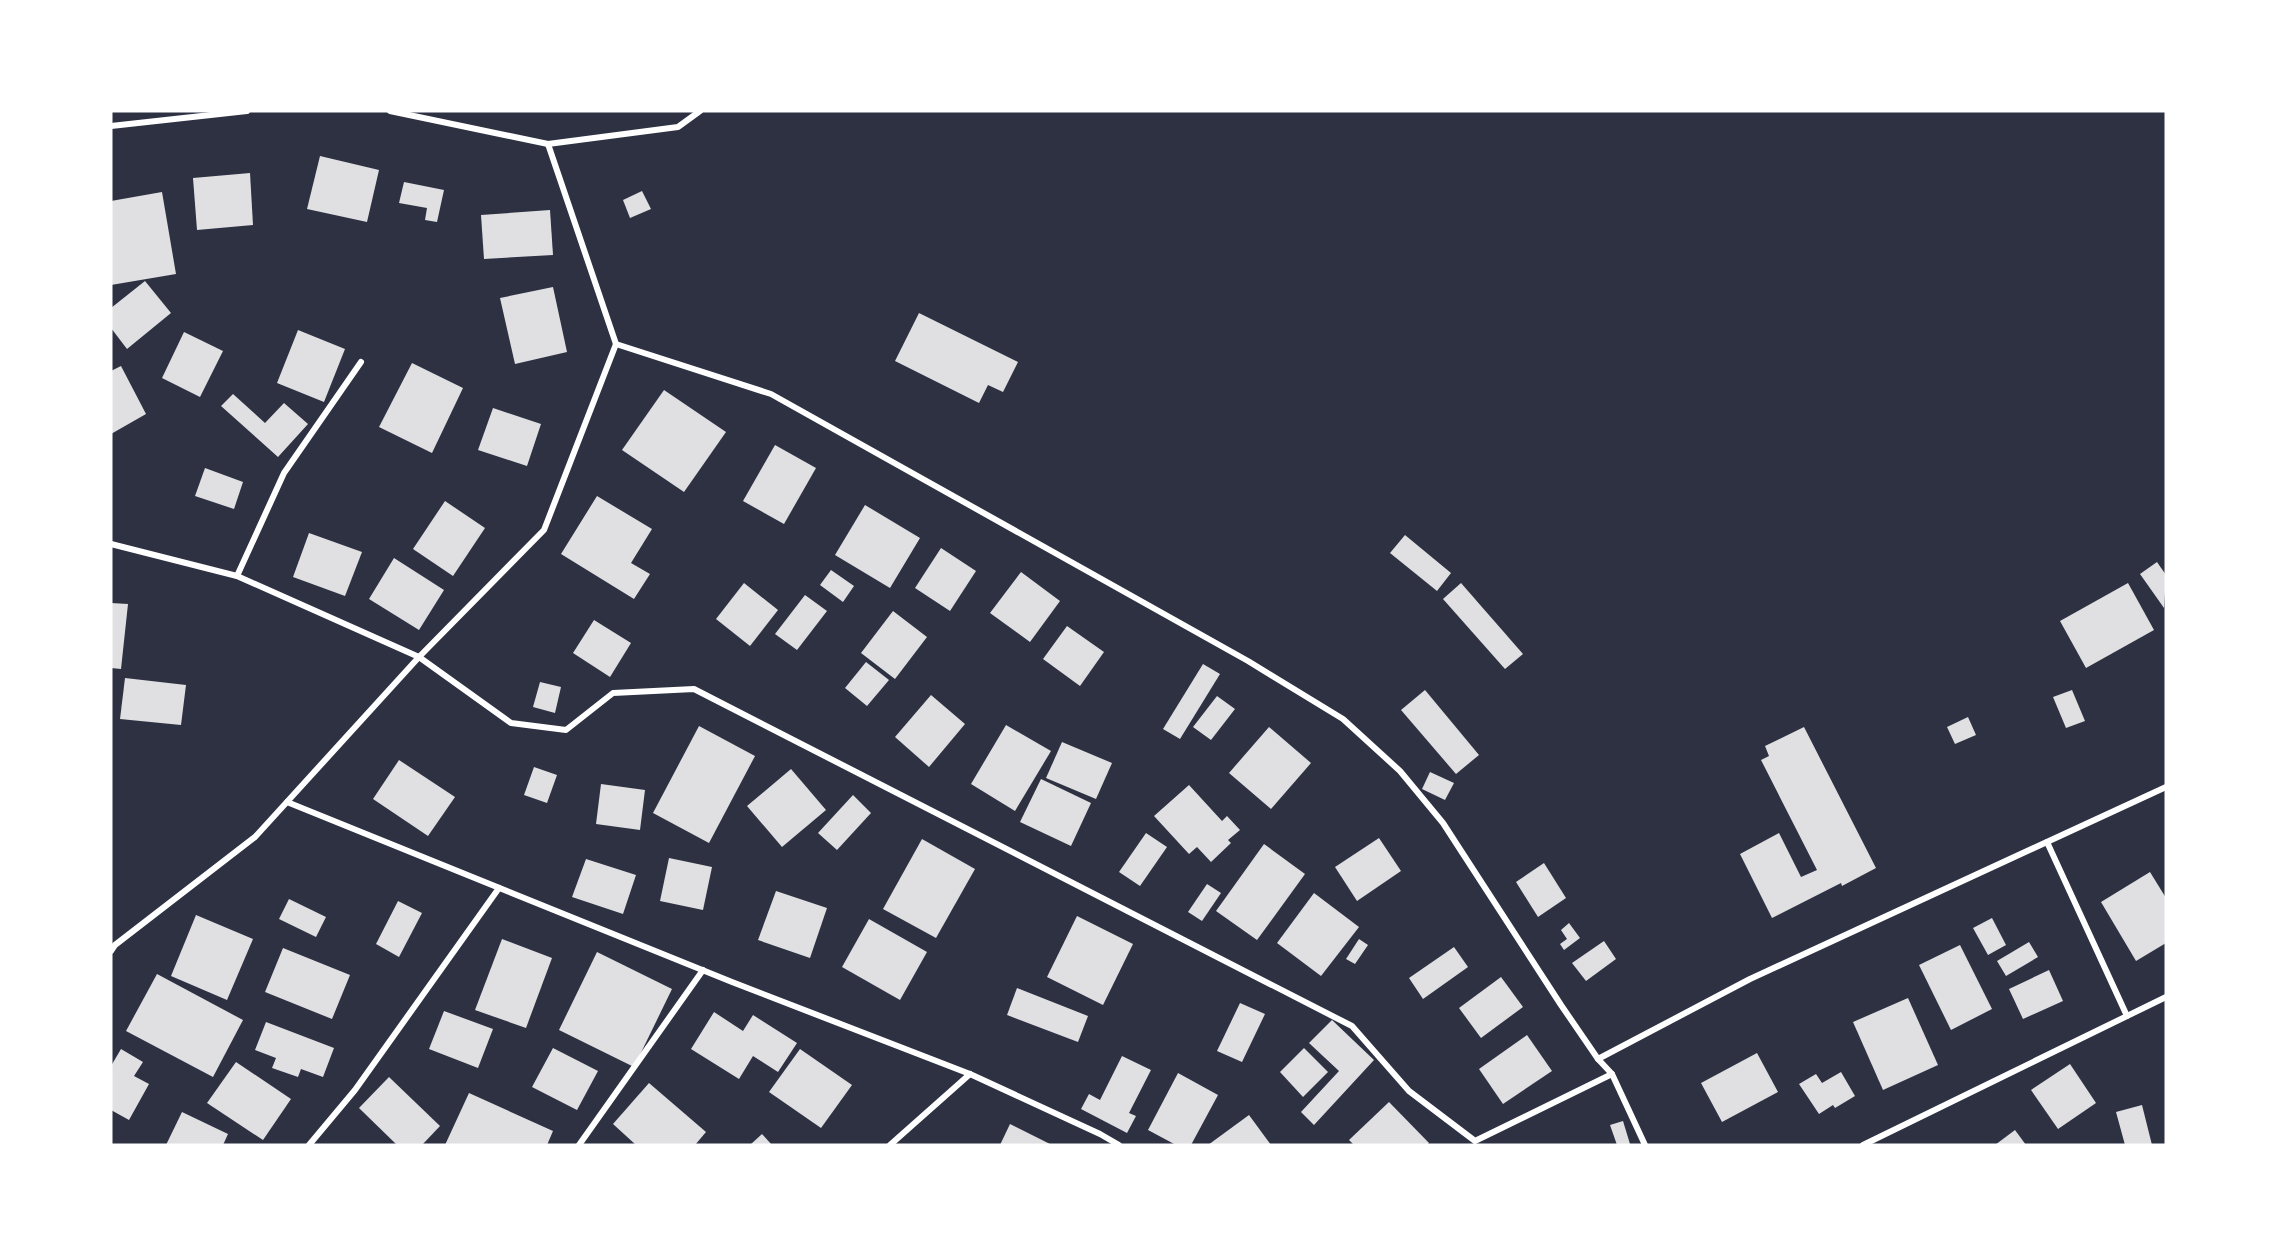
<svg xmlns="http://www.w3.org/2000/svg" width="2277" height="1256" font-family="'DejaVu Sans',sans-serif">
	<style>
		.building { fill: #e0e0e3 }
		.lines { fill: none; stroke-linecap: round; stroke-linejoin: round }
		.minor { stroke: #fff; stroke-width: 6 }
	</style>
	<rect width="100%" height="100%" fill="#2d3142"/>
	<g class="building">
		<polygon points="320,156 379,170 367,222 307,209"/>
		<polygon points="250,173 253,225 197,230 193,178"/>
		<polygon points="404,182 444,190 437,222 425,220 427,208 399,203"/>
		<polygon points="642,191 651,209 630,218 623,200"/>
		<polygon points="162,192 176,274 111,285 111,201"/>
		<polygon points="550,210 553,255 484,259 481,215"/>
		<polygon points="145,281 171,313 127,349 111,328 111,308"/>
		<polygon points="553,287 567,352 515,364 500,298"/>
		<polygon points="919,313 1018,362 1003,392 988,385 979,403 895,361"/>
		<polygon points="298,330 345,349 324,402 277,383"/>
		<polygon points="184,332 223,351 200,397 162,378"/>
		<polygon points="412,363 463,388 432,453 379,427"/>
		<polygon points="121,366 146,414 111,434 111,371"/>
		<polygon points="664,390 726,432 684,492 622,450"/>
		<polygon points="233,394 265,423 284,403 308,424 278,457 221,406"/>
		<polygon points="493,408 541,424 527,466 478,450"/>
		<polygon points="775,445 816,468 784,524 743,501"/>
		<polygon points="205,468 243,482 234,509 195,496"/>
		<polygon points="597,496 652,529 631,563 650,574 634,599 561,554"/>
		<polygon points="445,501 485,528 453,576 413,549"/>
		<polygon points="865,505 920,538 890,588 835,555"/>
		<polygon points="309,533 362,552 345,596 293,577"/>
		<polygon points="1405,535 1451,573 1437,591 1390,553"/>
		<polygon points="941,548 976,571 950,611 915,588"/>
		<polygon points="394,558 444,590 419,630 369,599"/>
		<polygon points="2157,562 2166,575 2164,608 2140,574"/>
		<polygon points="831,570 854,586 843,602 820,585"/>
		<polygon points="1021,572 1060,601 1030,642 990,613"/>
		<polygon points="744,583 778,610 750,646 716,619"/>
		<polygon points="1461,583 1523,654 1505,669 1443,599"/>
		<polygon points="2128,583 2154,630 2086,668 2060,621"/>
		<polygon points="805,595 827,611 797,650 775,634"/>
		<polygon points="111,603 128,604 121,669 111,668"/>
		<polygon points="893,611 927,637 895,679 861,653"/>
		<polygon points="594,620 631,643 610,677 573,653"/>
		<polygon points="1067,626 1104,652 1080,686 1043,659"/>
		<polygon points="866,662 889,680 867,706 845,688"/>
		<polygon points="1203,664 1220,674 1180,739 1163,729"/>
		<polygon points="125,678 186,685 181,725 120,719"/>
		<polygon points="540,682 561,687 555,713 533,707"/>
		<polygon points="1425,690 1479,755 1456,774 1401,710"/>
		<polygon points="2072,690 2085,721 2066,728 2053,697"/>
		<polygon points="931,695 965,724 929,767 895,737"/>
		<polygon points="1217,696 1235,709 1211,740 1193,727"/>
		<polygon points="1968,717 1976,735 1955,744 1947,727"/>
		<polygon points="1006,725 1051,751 1015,811 971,784"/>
		<polygon points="699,726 755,756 709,843 653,813"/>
		<polygon points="1269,727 1311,763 1271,809 1229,773"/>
		<polygon points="1804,727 1876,868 1842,886 1841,883 1772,918 1740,854 1779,833 1801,877 1817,870 1761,760 1769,756 1765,746"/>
		<polygon points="1062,742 1112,763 1096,799 1046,778"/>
		<polygon points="399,760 455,797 428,836 373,799"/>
		<polygon points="534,767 557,775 547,803 524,795"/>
		<polygon points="791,769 826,810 782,847 747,806"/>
		<polygon points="1430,772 1454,783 1445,800 1422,789"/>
		<polygon points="1041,779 1091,803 1071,846 1020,822"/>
		<polygon points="601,784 645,790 640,830 596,824"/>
		<polygon points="1189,785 1222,821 1227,816 1240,830 1228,840 1231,843 1211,862 1197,847 1189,854 1154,816"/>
		<polygon points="853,795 871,813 837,850 818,833"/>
		<polygon points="1146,833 1167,847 1140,886 1119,872"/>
		<polygon points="1379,838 1401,871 1357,901 1335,867"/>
		<polygon points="922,839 975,869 936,938 883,909"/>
		<polygon points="1264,844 1305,874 1257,940 1216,911"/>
		<polygon points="669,858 712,867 703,910 660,901"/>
		<polygon points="586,859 636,875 623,914 572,897"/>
		<polygon points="1544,863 1566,898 1538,917 1516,882"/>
		<polygon points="2150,872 2166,898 2166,943 2136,961 2101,902"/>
		<polygon points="1207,884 1221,893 1202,921 1188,912"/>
		<polygon points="776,891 827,908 810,958 758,940"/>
		<polygon points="1314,893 1359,927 1321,976 1277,943"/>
		<polygon points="289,899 326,917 316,937 279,919"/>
		<polygon points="398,901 422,913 399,957 376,944"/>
		<polygon points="196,915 253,939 227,1000 171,976"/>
		<polygon points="1077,916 1133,944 1103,1005 1047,977"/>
		<polygon points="1992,918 2006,945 1988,955 1973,928"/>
		<polygon points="869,919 927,952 900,1000 842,967"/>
		<polygon points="1569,923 1580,938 1564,950 1560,944 1567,939 1561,930"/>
		<polygon points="502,939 552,958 526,1028 475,1010"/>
		<polygon points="1359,939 1368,945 1355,964 1346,959"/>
		<polygon points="1604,941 1616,959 1586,981 1572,963"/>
		<polygon points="2029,942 2038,957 2006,976 1997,961"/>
		<polygon points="1960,945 1992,1009 1951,1030 1919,965"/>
		<polygon points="1454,947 1468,967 1423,999 1409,978"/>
		<polygon points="283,948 350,975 332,1019 265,992"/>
		<polygon points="597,952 672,989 634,1067 559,1030"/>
		<polygon points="2049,970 2063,1001 2023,1019 2009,989"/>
		<polygon points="157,974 243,1020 213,1077 126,1031"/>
		<polygon points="1501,977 1523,1007 1481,1038 1459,1008"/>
		<polygon points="1017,988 1088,1016 1078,1042 1007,1015"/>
		<polygon points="1908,998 1938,1065 1883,1090 1853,1022"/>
		<polygon points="1240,1003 1265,1014 1242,1062 1217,1051"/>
		<polygon points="444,1011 493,1029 478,1068 429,1049"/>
		<polygon points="714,1012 743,1031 753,1015 797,1043 778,1072 753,1056 739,1079 691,1049"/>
		<polygon points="1332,1020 1374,1060 1314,1125 1301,1112 1339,1071 1309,1043"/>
		<polygon points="266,1022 334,1048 323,1077 301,1069 298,1077 272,1068 276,1058 255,1050"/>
		<polygon points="1527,1035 1552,1071 1503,1104 1479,1069"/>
		<polygon points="553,1048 598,1071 577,1110 532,1087"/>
		<polygon points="1304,1048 1328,1072 1303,1097 1280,1072"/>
		<polygon points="121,1049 143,1062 134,1076 149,1084 129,1120 111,1110 111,1066"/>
		<polygon points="800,1049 852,1085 821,1128 769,1092"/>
		<polygon points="1757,1053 1778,1092 1722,1122 1701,1083"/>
		<polygon points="1122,1056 1151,1070 1129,1113 1136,1116 1127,1133 1081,1109 1089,1094 1100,1100"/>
		<polygon points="236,1062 291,1099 263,1140 207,1103"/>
		<polygon points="2070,1064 2096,1103 2058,1129 2031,1090"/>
		<polygon points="1841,1072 1855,1096 1835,1108 1833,1105 1819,1114 1799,1084 1816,1074 1822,1083"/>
		<polygon points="1178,1073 1218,1095 1191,1145 1176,1145 1148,1130"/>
		<polygon points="389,1077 440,1126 422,1145 397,1145 359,1108"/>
		<polygon points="649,1083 706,1132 695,1145 636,1145 613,1124"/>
		<polygon points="469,1093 553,1131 547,1145 445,1145"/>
		<polygon points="1389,1102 1429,1143 1427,1145 1354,1145 1349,1140"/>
		<polygon points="2142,1105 2152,1145 2125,1145 2116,1112"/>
		<polygon points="182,1112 228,1134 223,1145 166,1145"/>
		<polygon points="1249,1115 1271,1145 1208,1145"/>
		<polygon points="1623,1121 1630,1144 1617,1145 1610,1125"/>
		<polygon points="1010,1124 1052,1145 1000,1145"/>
		<polygon points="2015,1130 2026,1145 1995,1145"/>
		<polygon points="762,1134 772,1145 750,1145"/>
	</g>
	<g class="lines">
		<g class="minor">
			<polyline points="390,111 548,144 678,127 700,111"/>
			<polyline points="111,126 247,111"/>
			<polyline points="548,144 616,344 771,394 1248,661 1343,719 1400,771 1443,823 1561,1005 1598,1059 1612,1074 1645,1145"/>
			<polyline points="111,544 237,576 419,657 511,723 566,730 613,693 694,689 1352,1026 1409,1091 1475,1141 1612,1074"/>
			<polyline points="237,576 284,473 361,362"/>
			<polyline points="287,802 732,982 970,1074 1100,1134 1119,1145"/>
			<polyline points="2047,842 2127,1016"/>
			<polyline points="111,951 115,945 255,837 419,657 544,530 616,344"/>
			<polyline points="1598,1059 1750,979 2166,787"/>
			<polyline points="309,1145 355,1090 499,888"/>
			<polyline points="579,1145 703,970"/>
			<polyline points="890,1145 970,1074"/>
			<polyline points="1863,1145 2166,997"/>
		</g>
	</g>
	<rect width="2277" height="1256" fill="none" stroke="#ffffff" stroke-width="225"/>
</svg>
